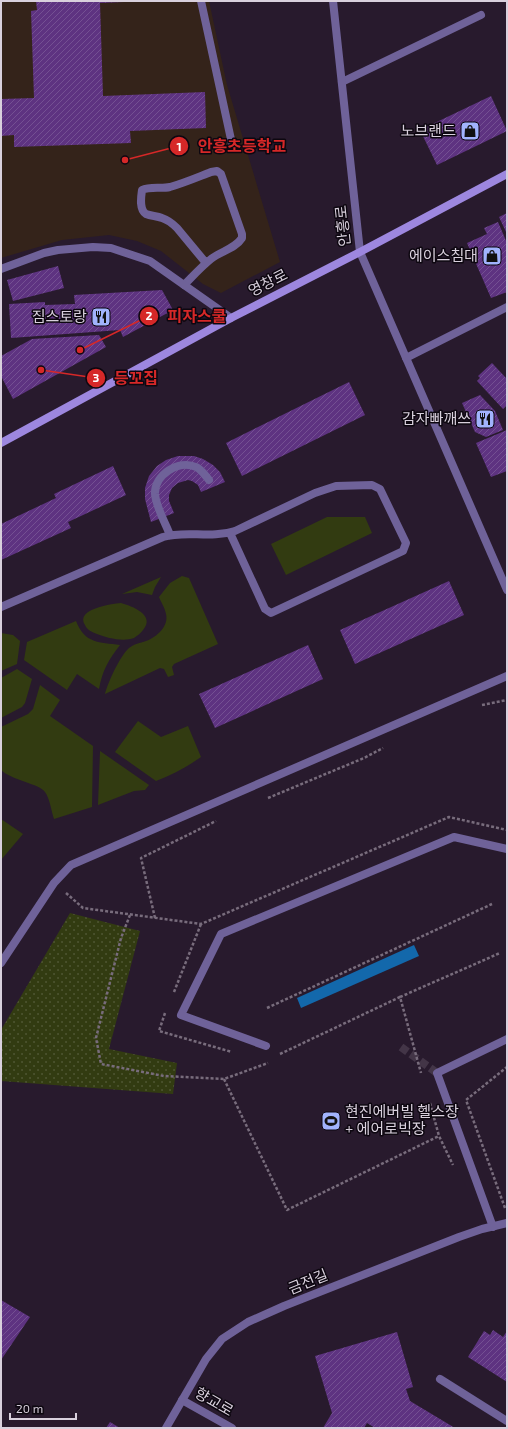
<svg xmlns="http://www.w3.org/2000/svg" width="508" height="1429" font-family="'Exo 2','Noto Sans KR',sans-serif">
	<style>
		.education { fill: #34231a }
		.grass { fill: #323b11 }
		.park { fill: url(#park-dots) }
		.water { fill: #1368ab }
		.building { fill: url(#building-hatch) }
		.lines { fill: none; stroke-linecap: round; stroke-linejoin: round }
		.minor-tunnel { stroke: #433547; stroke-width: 8; stroke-dasharray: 8 4; stroke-linecap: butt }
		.path { stroke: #786c7c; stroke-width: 2.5; stroke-dasharray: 3 2; stroke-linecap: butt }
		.service { stroke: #6f6299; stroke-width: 8 }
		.minor { stroke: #6f6299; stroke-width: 8 }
		.tertiary { stroke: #6f6299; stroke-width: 8 }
		.secondary { stroke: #9d87df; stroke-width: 8 }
		.labels { text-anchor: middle; stroke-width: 3; stroke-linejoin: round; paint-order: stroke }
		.poi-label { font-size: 15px; fill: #d9d0dd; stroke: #0d0710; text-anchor: end }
		.street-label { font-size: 15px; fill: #d9d0dd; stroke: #0d0710 }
		.leader { fill: none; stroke: #d62828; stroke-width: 1.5 }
		.callout-dot { fill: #d62828; stroke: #0d0710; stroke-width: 1.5 }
		.mark-label { font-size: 12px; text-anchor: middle; font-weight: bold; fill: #fff }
		.callout-label { font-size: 16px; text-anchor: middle; font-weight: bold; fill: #d62828; stroke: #0d0710; stroke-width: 3; stroke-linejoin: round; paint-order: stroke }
	</style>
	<defs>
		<pattern id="park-dots" width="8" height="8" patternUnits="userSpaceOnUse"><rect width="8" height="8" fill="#323b11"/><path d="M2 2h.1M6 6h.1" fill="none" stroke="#4f5633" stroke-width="1.8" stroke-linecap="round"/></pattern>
		<pattern id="building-hatch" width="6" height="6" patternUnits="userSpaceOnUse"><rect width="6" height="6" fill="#5e3381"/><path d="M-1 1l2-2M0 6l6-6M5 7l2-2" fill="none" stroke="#745092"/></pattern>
	</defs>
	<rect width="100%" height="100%" fill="#281a2d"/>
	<polygon class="education" points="1,1 209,1 227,85 280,262 221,293 203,284 161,251 137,241 109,235 62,240 1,258"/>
	<g class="grass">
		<polygon points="327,517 365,517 372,533 286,575 271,544"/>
		<path d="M182,576L189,578L218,644L174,664L172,667L174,675L168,677L164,669L160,668L105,694C108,682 120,656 129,648C134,644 140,643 146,641C157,637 169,626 166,614C165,608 161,602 159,597L170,583Z"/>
		<polygon points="161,577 155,587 152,595 137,592 122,594"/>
		<path d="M121,603C132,606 156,615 143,630C141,633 137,636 134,638C123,642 107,638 97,634C92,632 87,630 85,625C75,609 111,604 121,603Z"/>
		<path d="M76,621C85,644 99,642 120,645C109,659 102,671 99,689L77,674L67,690L24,660L27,642Z"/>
		<polygon points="1,633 13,635 20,641 17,664 1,671"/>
		<polygon points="17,669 32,679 25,703 22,707 1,718 1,678"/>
		<path d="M40,685L60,700L50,716L93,746L92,807L54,819C51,810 50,799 45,792C40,784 11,780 1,770V727L28,714L33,709Z"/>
		<path d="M138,721L161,737L188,726L201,757C187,767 172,775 156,781L115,752Z"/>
		<polygon points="100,751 149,785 145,790 134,791 98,805"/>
		<polygon points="1,819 23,834 1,860"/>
	</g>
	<polygon class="park" points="70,913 140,931 109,1049 177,1063 173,1094 1,1081 1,1030"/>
	<polygon class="water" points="414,945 419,956 301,1008 297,998"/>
	<g class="building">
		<polygon points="36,1 124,1 124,2 100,3 103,96 205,92 206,128 130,131 131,143 14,147 14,135 1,136 1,99 34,98 31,11 37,10"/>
		<polygon points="491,96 507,131 437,165 420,130"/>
		<polygon points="507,213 507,234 499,217"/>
		<polygon points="498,222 507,243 507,292 491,298 467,243 487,234 484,228"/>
		<polygon points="58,266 64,288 13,301 7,280"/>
		<polygon points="162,290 173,310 123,337 120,330 11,338 9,304 45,302 45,305 75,304 74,295"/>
		<polygon points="99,335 106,347 13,399 1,376 1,356 32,339"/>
		<polygon points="492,363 507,379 507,405 503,409 477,381 480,378 478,376"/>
		<polygon points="349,382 365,415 242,476 226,443"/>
		<polygon points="480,395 495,411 503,430 486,437 475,432 462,403"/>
		<polygon points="507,430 507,471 491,477 476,443"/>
		<polygon points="178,456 194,456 203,459 213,465 220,472 225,482 201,492 198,485 192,481 188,480 178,483 172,488 169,495 169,501 174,513 151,522 145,499 145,488 149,476 157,466 166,460"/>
		<polygon points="113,466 126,495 68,522 71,528 1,560 1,524 56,498 54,494"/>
		<polygon points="449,581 464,615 355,664 340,630"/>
		<polygon points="308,645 323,679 215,728 199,694"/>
		<polygon points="1,1300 30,1317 1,1360"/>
		<polygon points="493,1330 503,1337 507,1331 507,1382 468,1357 484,1331 490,1335"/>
		<polygon points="397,1332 413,1387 406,1389 410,1401 455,1428 375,1428 367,1423 364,1428 323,1428 332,1413 315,1356"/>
		<polygon points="110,1422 120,1428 106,1428"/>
	</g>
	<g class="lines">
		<polyline class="minor-tunnel" points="401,1047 437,1073"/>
		<g class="path">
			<polyline points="482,705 507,700"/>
			<polyline points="268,798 364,758 383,748"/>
			<polyline points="66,893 83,908 201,924 449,817 507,830"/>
			<polyline points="130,915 121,938 96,1038 101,1064 164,1076 224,1079 268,1063"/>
			<polyline points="155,918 141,858 216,821"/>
			<polyline points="174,992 201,924"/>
			<polyline points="400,997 500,953"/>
			<polyline points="267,1008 492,904"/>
			<polyline points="165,1013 159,1031 232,1052"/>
			<polyline points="280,1054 400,997 421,1073"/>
			<polyline points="224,1079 287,1210 439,1136"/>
			<polyline points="430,1103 439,1136 453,1165"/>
			<polyline points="505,1208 466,1100 507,1067"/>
		</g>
		<g class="service">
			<polyline points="201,1 232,144"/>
			<polyline points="342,82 481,15"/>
			<path d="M184,285C193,276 201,267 211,259C221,251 235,249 242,238V234L221,174L217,171L211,172C198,177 184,183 170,187C161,189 150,186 142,190C141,197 139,210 146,214C151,216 157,216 162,218C168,220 173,224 177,228L206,263"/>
			<path d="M170,535C165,522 156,507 155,494C154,475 179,459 196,467C201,469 205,475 209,480"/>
			<path d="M1,607L163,537C186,530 210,539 235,531L315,493L336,486L372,485L380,489L406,543L403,551L271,613L265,609L230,533"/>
			<polyline points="266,1046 181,1015 221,934 454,837 507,849"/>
			<polyline points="493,1227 437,1073 507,1039"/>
			<polyline points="440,1379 507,1421"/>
		</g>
		<g class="minor">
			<polyline points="1,269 44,253 58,250 93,247 111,248 150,261 231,318"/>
			<polyline points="406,358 507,307"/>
			<polyline points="182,1400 232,1428"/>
		</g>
		<g class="tertiary">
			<polyline points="333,1 360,252 507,590"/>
			<polyline points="1,963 54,883 71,865 507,676"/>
			<polyline points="166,1428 206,1359 222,1339 248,1322 284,1306 459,1237 482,1229 507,1223"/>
		</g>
		<polyline class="secondary" points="1,443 231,318 360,252 507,174"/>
	</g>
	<defs>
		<g id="shop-square" transform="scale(1)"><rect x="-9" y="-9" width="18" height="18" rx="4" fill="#a1b3fd" stroke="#0d0710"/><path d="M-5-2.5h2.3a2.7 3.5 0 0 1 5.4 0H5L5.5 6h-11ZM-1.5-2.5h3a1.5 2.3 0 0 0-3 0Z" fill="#111"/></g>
		<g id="restaurant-square" transform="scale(1)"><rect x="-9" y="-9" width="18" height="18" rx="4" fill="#a1b3fd" stroke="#0d0710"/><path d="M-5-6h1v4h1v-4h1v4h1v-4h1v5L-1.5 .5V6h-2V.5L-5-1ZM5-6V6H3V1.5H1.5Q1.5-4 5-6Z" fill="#111"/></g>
		<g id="stadium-square" transform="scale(1)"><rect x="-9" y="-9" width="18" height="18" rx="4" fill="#a1b3fd" stroke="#0d0710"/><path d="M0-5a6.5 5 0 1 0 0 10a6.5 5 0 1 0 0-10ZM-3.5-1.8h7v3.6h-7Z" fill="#111"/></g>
	</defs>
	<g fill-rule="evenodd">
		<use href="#shop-square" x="470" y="131"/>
		<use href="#shop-square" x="492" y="256"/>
		<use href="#restaurant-square" x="101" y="317"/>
		<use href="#restaurant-square" x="485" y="419"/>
		<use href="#stadium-square" x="331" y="1121"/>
	</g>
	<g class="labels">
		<g class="poi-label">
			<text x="456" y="136">노브랜드</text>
			<text x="478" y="261">에이스침대</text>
			<text x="87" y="322">짐스토랑</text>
			<text x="471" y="424">감자빠깨쓰</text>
			<text x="345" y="1117" text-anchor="start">현진에버빌 헬스장<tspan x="345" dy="17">+ 에어로빅장</tspan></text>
		</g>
		<g class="street-label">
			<text transform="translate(343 226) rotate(-96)" y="5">안흥로</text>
			<text transform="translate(268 283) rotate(-27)" y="5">영창로</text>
			<text transform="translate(308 1282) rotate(-22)" y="5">금전길</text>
			<text transform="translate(214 1402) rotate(30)" y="5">향교로</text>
		</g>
	</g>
	<path class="leader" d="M125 160L179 146M80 350L149 316M41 370L96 378"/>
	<g class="callout-dot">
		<circle cx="125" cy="160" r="4"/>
		<circle cx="80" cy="350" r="4"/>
		<circle cx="41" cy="370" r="4"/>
		<circle cx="179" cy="146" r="10"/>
		<circle cx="149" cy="316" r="10"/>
		<circle cx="96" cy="378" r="10"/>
	</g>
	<g class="mark-label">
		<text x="179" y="151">1</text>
		<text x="149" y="320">2</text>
		<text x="96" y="382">3</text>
	</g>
	<g class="callout-label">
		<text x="242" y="152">안흥초등학교</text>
		<text x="197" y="322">피자스쿨</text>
		<text x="136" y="384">등꼬집</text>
	</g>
	<rect width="508" height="1429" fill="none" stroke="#d9d0dd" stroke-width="4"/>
	<path d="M10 1413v6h66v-6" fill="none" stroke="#d9d0dd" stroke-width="2"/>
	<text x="16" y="1413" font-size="12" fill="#d9d0dd" stroke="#0d0710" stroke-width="3" paint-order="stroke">20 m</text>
</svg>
